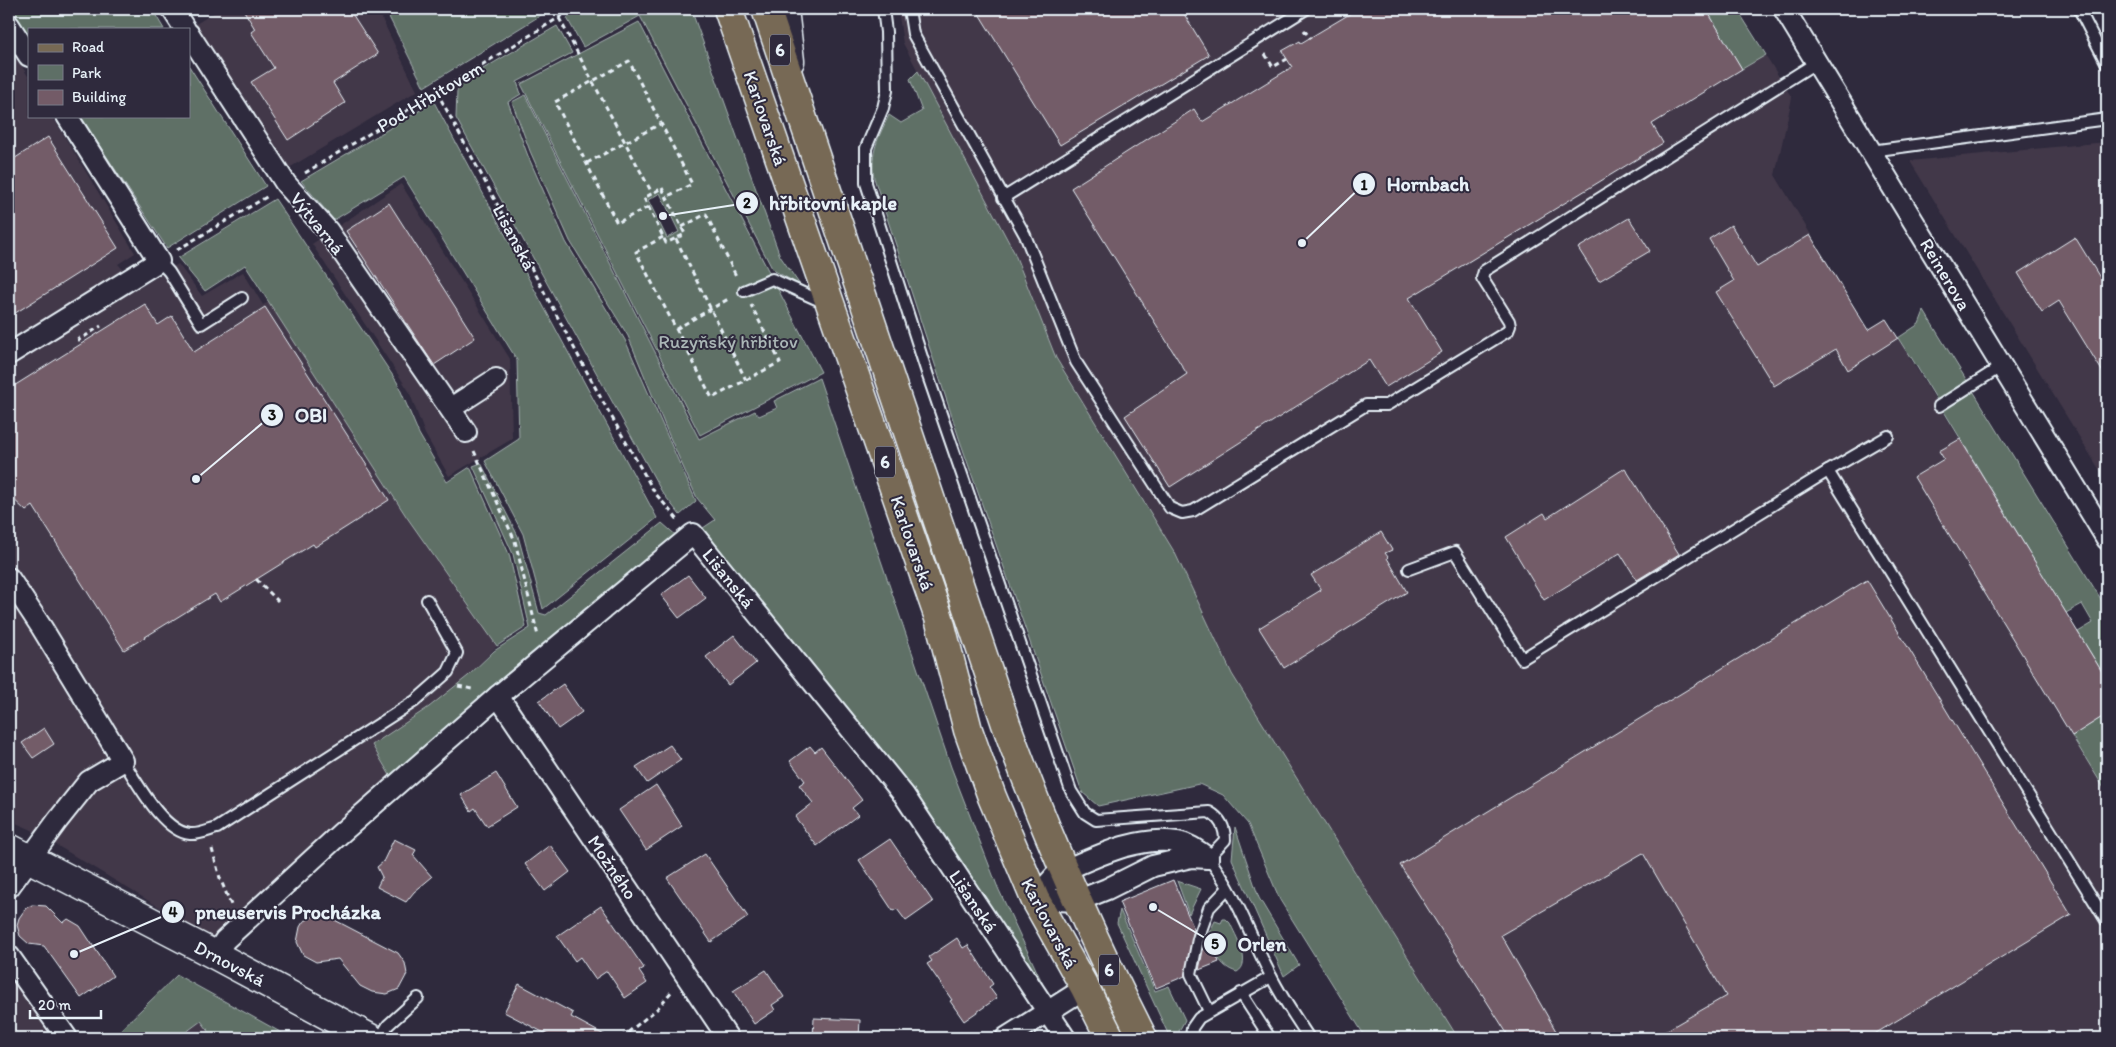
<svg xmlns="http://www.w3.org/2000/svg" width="2116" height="1047" font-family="Itim,sans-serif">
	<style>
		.built { fill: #43394a }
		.green { fill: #5e6f66; stroke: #a3b0af; fill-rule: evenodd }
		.building { fill: #735b67; stroke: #e8f1f8 }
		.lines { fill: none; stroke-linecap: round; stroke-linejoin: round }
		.service-casing { stroke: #e8f1f8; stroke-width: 14 }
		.minor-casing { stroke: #e8f1f8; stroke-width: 24 }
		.secondary-casing { stroke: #e8f1f8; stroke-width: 31 }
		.primary-casing { stroke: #e8f1f8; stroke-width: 31 }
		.path { stroke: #e8f1f8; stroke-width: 3; stroke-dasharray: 5 4; stroke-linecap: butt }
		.service { stroke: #2f2a3d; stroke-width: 10 }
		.minor { stroke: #2f2a3d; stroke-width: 20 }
		.secondary { stroke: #2f2a3d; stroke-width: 28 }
		.primary { stroke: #776954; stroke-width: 28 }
		.labels { text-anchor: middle; stroke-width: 4; stroke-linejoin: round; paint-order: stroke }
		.shield { fill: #2f2a3d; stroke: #b0b5c0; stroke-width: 1 }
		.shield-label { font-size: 18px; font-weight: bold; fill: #e8f1f8 }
		.street-label { font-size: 19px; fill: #e8f1f8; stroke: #2f2a3d }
		.park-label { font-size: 19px; fill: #aab6b6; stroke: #2f2a3d }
		.leader { fill: none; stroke: #e8f1f8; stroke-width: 2 }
		.callout-dot { fill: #e8f1f8; stroke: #2f2a3d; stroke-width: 2 }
		.mark-label { font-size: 15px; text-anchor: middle; font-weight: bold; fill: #111 }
		.callout-label { font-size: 20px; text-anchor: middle; font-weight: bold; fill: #e8f1f8; stroke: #2f2a3d; stroke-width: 4; stroke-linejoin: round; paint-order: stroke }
	</style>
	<rect width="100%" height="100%" fill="#2f2a3d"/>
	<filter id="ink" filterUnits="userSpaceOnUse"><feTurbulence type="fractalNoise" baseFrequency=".02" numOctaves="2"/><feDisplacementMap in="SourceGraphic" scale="10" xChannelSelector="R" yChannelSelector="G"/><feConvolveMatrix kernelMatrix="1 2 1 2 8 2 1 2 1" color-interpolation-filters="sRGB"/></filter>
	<g filter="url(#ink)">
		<g class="built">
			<polygon points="220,9 377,9 417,91 289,168 196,24"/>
			<polygon points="898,9 1737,9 1792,98 1775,175 1868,330 1886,319 2107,680 2107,714 2072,736 2107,793 2107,1038 1458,1038 1232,674 1175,553 1056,358 1014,252 903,43"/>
			<polygon points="9,45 29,78 29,116 52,116 135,253 118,264 139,288 178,264 202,296 243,272 263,305 269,302 406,516 497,646 468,676 429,707 372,745 391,777 210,938 30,829 9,820"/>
			<polygon points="2107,142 2107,482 1910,161"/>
			<polygon points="401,184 510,359 512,439 449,476 425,434 409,391 312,244"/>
			<polygon points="9,972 11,975 54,1038 9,1038"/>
			<polygon points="202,1021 214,1038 178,1038"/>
		</g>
		<g class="green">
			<polygon points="10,9 152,9 164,29 29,29 29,38"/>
			<polygon points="385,9 551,9 424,87"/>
			<polygon points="581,9 691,9 780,256 800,285 773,270 640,16 583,47 567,18"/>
			<polygon points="1706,9 1737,9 1766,55 1742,69"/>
			<path d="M639,22L821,372L700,435L521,84ZM660,193L679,232L667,238L648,200Z"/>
			<polygon points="557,26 572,53 517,82 521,94 508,102 528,156 566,242 625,340 696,501 680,515 662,492 456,118 457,91 464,80"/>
			<polygon points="189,66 266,186 167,248 80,116 189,116"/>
			<path d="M918,71L1014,252L1056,358L1175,553L1232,674L1458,1038H1366L1280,900L1248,824L1223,795L1199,784L1098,806L1082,792L959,438L874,178C870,152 878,138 889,115L901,123L922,111L910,79Z"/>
			<polygon points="525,95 699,439 755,411 759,416 777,408 774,401 819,378 951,767 998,888 1047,993 911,791 703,528 715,520 697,498 668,433 628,336 570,241 530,151 512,102"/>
			<polygon points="434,102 657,518 543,609 523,534 485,461 519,439 517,360 404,177 334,220 301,181"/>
			<polygon points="275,199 397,382 419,434 447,482 470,467 509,554 526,627 497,646 406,516 245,265 205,291 178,258"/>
			<polygon points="1924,311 2107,609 2107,680 2078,632 2093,623 2082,604 2066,613 1911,357 1910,357 1898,338 1919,324"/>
			<polygon points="481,463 518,536 539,613 546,615 662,523 678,537 391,777 372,745 429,707 468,676 494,651 530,628 513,554 473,466"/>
			<polygon points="2107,714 2107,793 2072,736"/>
			<polygon points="1235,827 1259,898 1299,965 1284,976 1232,859"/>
			<polygon points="1177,881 1201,889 1189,914"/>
			<polygon points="1120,910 1155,991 1169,986 1185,1020 1179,1031 1182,1038 1170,1038 1117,923"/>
			<path d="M1223,919H1226L1230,923C1235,935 1253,963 1237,972C1219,967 1215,952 1208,935L1215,921L1221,923Z"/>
			<polygon points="177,975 291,1038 214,1038 201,1021 178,1038 112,1038"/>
		</g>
		<g class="building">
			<polygon points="243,9 349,9 378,54 333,83 345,103 288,140 251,82 274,68 251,32 255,29"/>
			<polygon points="976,9 1181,9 1209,55 1060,145"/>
			<polygon points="1358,9 1706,9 1742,69 1652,124 1663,143 1409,298 1442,352 1386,387 1369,360 1170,487 1125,416 1187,374 1071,188 1194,109 1202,122 1292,67 1282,51 1300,41 1301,43"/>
			<polygon points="48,137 118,248 9,317 9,162"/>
			<polygon points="389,203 475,338 434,365 346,231"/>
			<polygon points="1629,218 1650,251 1599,281 1578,248"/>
			<polygon points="1731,225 1757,267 1810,235 1868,330 1886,319 1898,338 1848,370 1836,349 1774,386 1716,292 1734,281 1709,239"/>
			<polygon points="2075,237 2107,289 2107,379 2059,301 2042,312 2018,273"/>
			<polygon points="145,304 158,325 172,316 194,352 265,307 389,500 315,547 313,544 220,602 215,594 124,650 33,506 26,511 9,495 9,389"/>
			<polygon points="1960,439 2107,680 2107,714 2072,736 1914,477 1944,459 1939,451"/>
			<polygon points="1625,468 1679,554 1637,580 1620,553 1544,600 1506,537 1544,513 1547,518"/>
			<polygon points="1381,532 1392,550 1385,553 1388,557 1387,558 1407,592 1284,668 1259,628 1321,590 1311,575"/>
			<polygon points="688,575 706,598 679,618 661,595"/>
			<polygon points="1867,580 2071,915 1868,1038 1653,1038 1726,996 1643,853 1501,935 1560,1038 1510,1038 1400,865"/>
			<polygon points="734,635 756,663 728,685 706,657"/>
			<polygon points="563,684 582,712 558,729 539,701"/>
			<polygon points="44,728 54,744 33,758 22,743"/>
			<polygon points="670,745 681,760 647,783 636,767"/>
			<polygon points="810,746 815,752 821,747 862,800 852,808 858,815 817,846 795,817 813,803 799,785 805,781 790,761"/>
			<polygon points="496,773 517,807 487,826 475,808 471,811 461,795"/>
			<polygon points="656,785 682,826 646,850 619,810"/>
			<polygon points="394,839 416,850 413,855 432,877 414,892 406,902 377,887 382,877 377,867 383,862"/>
			<polygon points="890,839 933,902 906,921 897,909 893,911 859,860"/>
			<polygon points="550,845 570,872 545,891 525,864"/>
			<polygon points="705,854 748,917 711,942 667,878"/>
			<polygon points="1173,880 1194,929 1185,976 1156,988 1119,902"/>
			<polygon points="32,905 46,906 63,923 68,919 80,926 113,976 81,998 44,946 29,944 20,936 17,925 19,918 26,908"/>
			<polygon points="601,906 644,968 639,971 647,983 625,998 607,971 595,979 580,957 575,961 557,936"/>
			<polygon points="325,915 398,953 405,963 407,974 399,989 387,994 372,992 360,986 338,959 316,962 303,955 297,942 300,927 303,922 314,916"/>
			<polygon points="1208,935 1219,962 1199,970 1205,941"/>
			<polygon points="957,938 963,948 968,945 993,984 989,987 997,998 964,1021 950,1001 952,1000 927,964 932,961 929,957"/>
			<polygon points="766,970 784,997 772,1005 775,1010 754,1024 733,991"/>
			<polygon points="519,984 573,1013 571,1017 610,1038 554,1038 504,1012"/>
			<polygon points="814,1018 860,1020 859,1038 813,1038"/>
		</g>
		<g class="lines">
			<g class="service-casing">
				<g id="service">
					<path d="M883,9L886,32L887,91L883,108L866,148V183L928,376L1071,791L1085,813L1096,820L1209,812C1220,818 1225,828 1225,840L1208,858C1237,893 1250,937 1271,976C1282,998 1296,1018 1309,1038"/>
					<polyline points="909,9 913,34 1025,235 1076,362 1170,508 1182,513 1193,511 1366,405 1387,405 1508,331 1510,326 1509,321 1482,278 1484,271 1817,62"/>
					<polyline points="2079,9 2107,64"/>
					<polyline points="1871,151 2107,119"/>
					<polyline points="1003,198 1306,9"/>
					<polyline points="159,261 169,272 201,324 242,298"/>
					<polyline points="744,291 772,279 825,303"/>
					<polyline points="1939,406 2002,366"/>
					<polyline points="1888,436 1828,471 2107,922"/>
					<polyline points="1409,569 1455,552 1522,659 1828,471"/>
					<path d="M123,761C138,783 162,831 190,834C199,835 209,830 217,828L415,701L448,672L457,653L427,600"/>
					<polyline points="1241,993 1270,1038"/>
					<polyline points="1209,1011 1191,974 1198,939 1209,908 1228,888"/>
					<polyline points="380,1038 388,1025 418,998"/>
					<polyline points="1191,1038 1192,1028 1199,1018 1271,977"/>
				</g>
			</g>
			<g class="minor-casing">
				<g id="minor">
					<polyline points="172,9 185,29"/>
					<polyline points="1784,9 2107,539"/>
					<polyline points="9,25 29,56"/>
					<polyline points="189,34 286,184 328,231 466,432"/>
					<polyline points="9,354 159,261 67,116"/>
					<polyline points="451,408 496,379"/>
					<polyline points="9,578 42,628 123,761 89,781 58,820 9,887"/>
					<polyline points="498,696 728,1038"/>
					<path d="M1035,899L1054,877L1063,871C1097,856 1139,835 1178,842C1189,844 1199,852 1208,858"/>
					<polyline points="1035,899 1077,901 1107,889 1153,866 1191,857 1208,858"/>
					<polyline points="215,955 225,940 340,834 498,696 693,534 904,795 1065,1038"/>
					<polyline points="9,956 67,1038"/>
					<polyline points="1006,1038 1085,988"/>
				</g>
			</g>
			<g class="secondary-casing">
				<g id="secondary">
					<polyline points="784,9 790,61"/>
					<polyline points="9,848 215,955 370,1038"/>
				</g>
			</g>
			<g class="primary-casing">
				<g id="primary">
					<polyline points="728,9 939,618 968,730 992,797 1035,899 1085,988 1110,1038"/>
					<path d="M766,9L1006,724C1045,832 1091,936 1143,1038"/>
				</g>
			</g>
			<g class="path">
				<polyline points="559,18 652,193"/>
				<polyline points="1304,30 1310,38"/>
				<polyline points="1265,54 1273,67 1287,59"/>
				<polyline points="437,92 602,400 655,493 678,520"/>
				<polyline points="587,163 660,124"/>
				<polyline points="305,173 573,9"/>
				<polygon points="662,188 685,234 666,243 644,198"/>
				<polyline points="648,207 617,223 555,102 629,61 692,184 666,197"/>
				<polyline points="682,227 706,214 737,278"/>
				<polyline points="663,237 636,252 712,398 780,362 751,305"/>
				<polyline points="676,239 746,380"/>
				<polyline points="177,250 268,196"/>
				<polyline points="676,329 730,298"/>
				<polyline points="78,337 79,340 101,326"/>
				<polyline points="474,451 515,541 538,636"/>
				<polyline points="256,579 278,601"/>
				<polyline points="458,686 472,689"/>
				<polyline points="212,849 220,878 231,905"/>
				<polyline points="621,1038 657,1009 672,991"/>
			</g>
			<use href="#service" class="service"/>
			<use href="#minor" class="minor"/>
			<use href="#secondary" class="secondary"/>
			<use href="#primary" class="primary"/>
		</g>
	</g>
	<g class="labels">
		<g class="shield">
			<rect x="770" y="34.5" width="20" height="31" rx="4"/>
			<rect x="875" y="446.5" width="20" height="31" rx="4"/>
			<rect x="1099" y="954.5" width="20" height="31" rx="4"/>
		</g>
		<g class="shield-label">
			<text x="780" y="56">6</text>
			<text x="885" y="468">6</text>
			<text x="1109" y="976">6</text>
		</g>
		<g class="street-label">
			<text transform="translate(430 96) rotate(-31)" y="7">Pod Hřbitovem</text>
			<text transform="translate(766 118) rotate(71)" y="7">Karlovarská</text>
			<text transform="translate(318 223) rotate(51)" y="7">Výtvarná</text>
			<text transform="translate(515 237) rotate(62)" y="7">Lišanská</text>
			<text transform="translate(1946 274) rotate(59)" y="7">Reinerova</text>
			<text transform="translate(913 543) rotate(71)" y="7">Karlovarská</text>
			<text transform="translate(729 578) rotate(51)" y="7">Lišanská</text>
			<text transform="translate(613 867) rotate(56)" y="7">Možného</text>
			<text transform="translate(974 901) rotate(56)" y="7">Lišanská</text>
			<text transform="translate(1050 923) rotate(62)" y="7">Karlovarská</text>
			<text transform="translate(230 963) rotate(28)" y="7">Drnovská</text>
		</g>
		<g class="park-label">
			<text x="728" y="348">Ruzyňský hřbitov</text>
		</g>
	</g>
	<path class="leader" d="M1302 243L1364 184M663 216L747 203M196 479L272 415M74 954L173 912M1153 907L1215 944"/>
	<g class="callout-dot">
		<circle cx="1302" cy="243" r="5"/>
		<circle cx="663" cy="216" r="5"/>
		<circle cx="196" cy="479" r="5"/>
		<circle cx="74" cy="954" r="5"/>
		<circle cx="1153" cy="907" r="5"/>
		<circle cx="1364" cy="184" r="12"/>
		<circle cx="747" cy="203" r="12"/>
		<circle cx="272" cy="415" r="12"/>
		<circle cx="173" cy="912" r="12"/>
		<circle cx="1215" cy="944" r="12"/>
	</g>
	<g class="mark-label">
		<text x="1364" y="190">1</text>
		<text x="747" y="208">2</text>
		<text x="272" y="420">3</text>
		<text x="173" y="917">4</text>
		<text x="1215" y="949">5</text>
	</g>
	<g class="callout-label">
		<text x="1428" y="191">Hornbach</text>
		<text x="833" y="210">hřbitovní kaple</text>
		<text x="311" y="422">OBI</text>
		<text x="288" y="919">pneuservis Procházka</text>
		<text x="1262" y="951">Orlen</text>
	</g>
	<rect width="2116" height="1047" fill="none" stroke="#2f2a3d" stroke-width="30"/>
	<rect x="15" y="15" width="2086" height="1017" fill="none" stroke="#e8f1f8" stroke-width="2" filter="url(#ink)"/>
	<rect x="28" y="28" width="162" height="90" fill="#2f2a3d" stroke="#797a88"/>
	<rect x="38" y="44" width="25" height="8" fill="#776954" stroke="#797a88"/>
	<text x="72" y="52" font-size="15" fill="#e8f1f8">Road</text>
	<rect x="38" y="65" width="25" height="15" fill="#5e6f66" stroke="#797a88"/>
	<text x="72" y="78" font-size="15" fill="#e8f1f8">Park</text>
	<rect x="38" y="90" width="25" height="15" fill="#735b67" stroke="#797a88"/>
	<text x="72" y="102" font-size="15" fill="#e8f1f8">Building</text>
	<path d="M30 1010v8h71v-8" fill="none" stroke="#e8f1f8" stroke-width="2.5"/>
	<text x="38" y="1010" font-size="15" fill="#e8f1f8" stroke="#2f2a3d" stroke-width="4" paint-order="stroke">20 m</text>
</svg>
